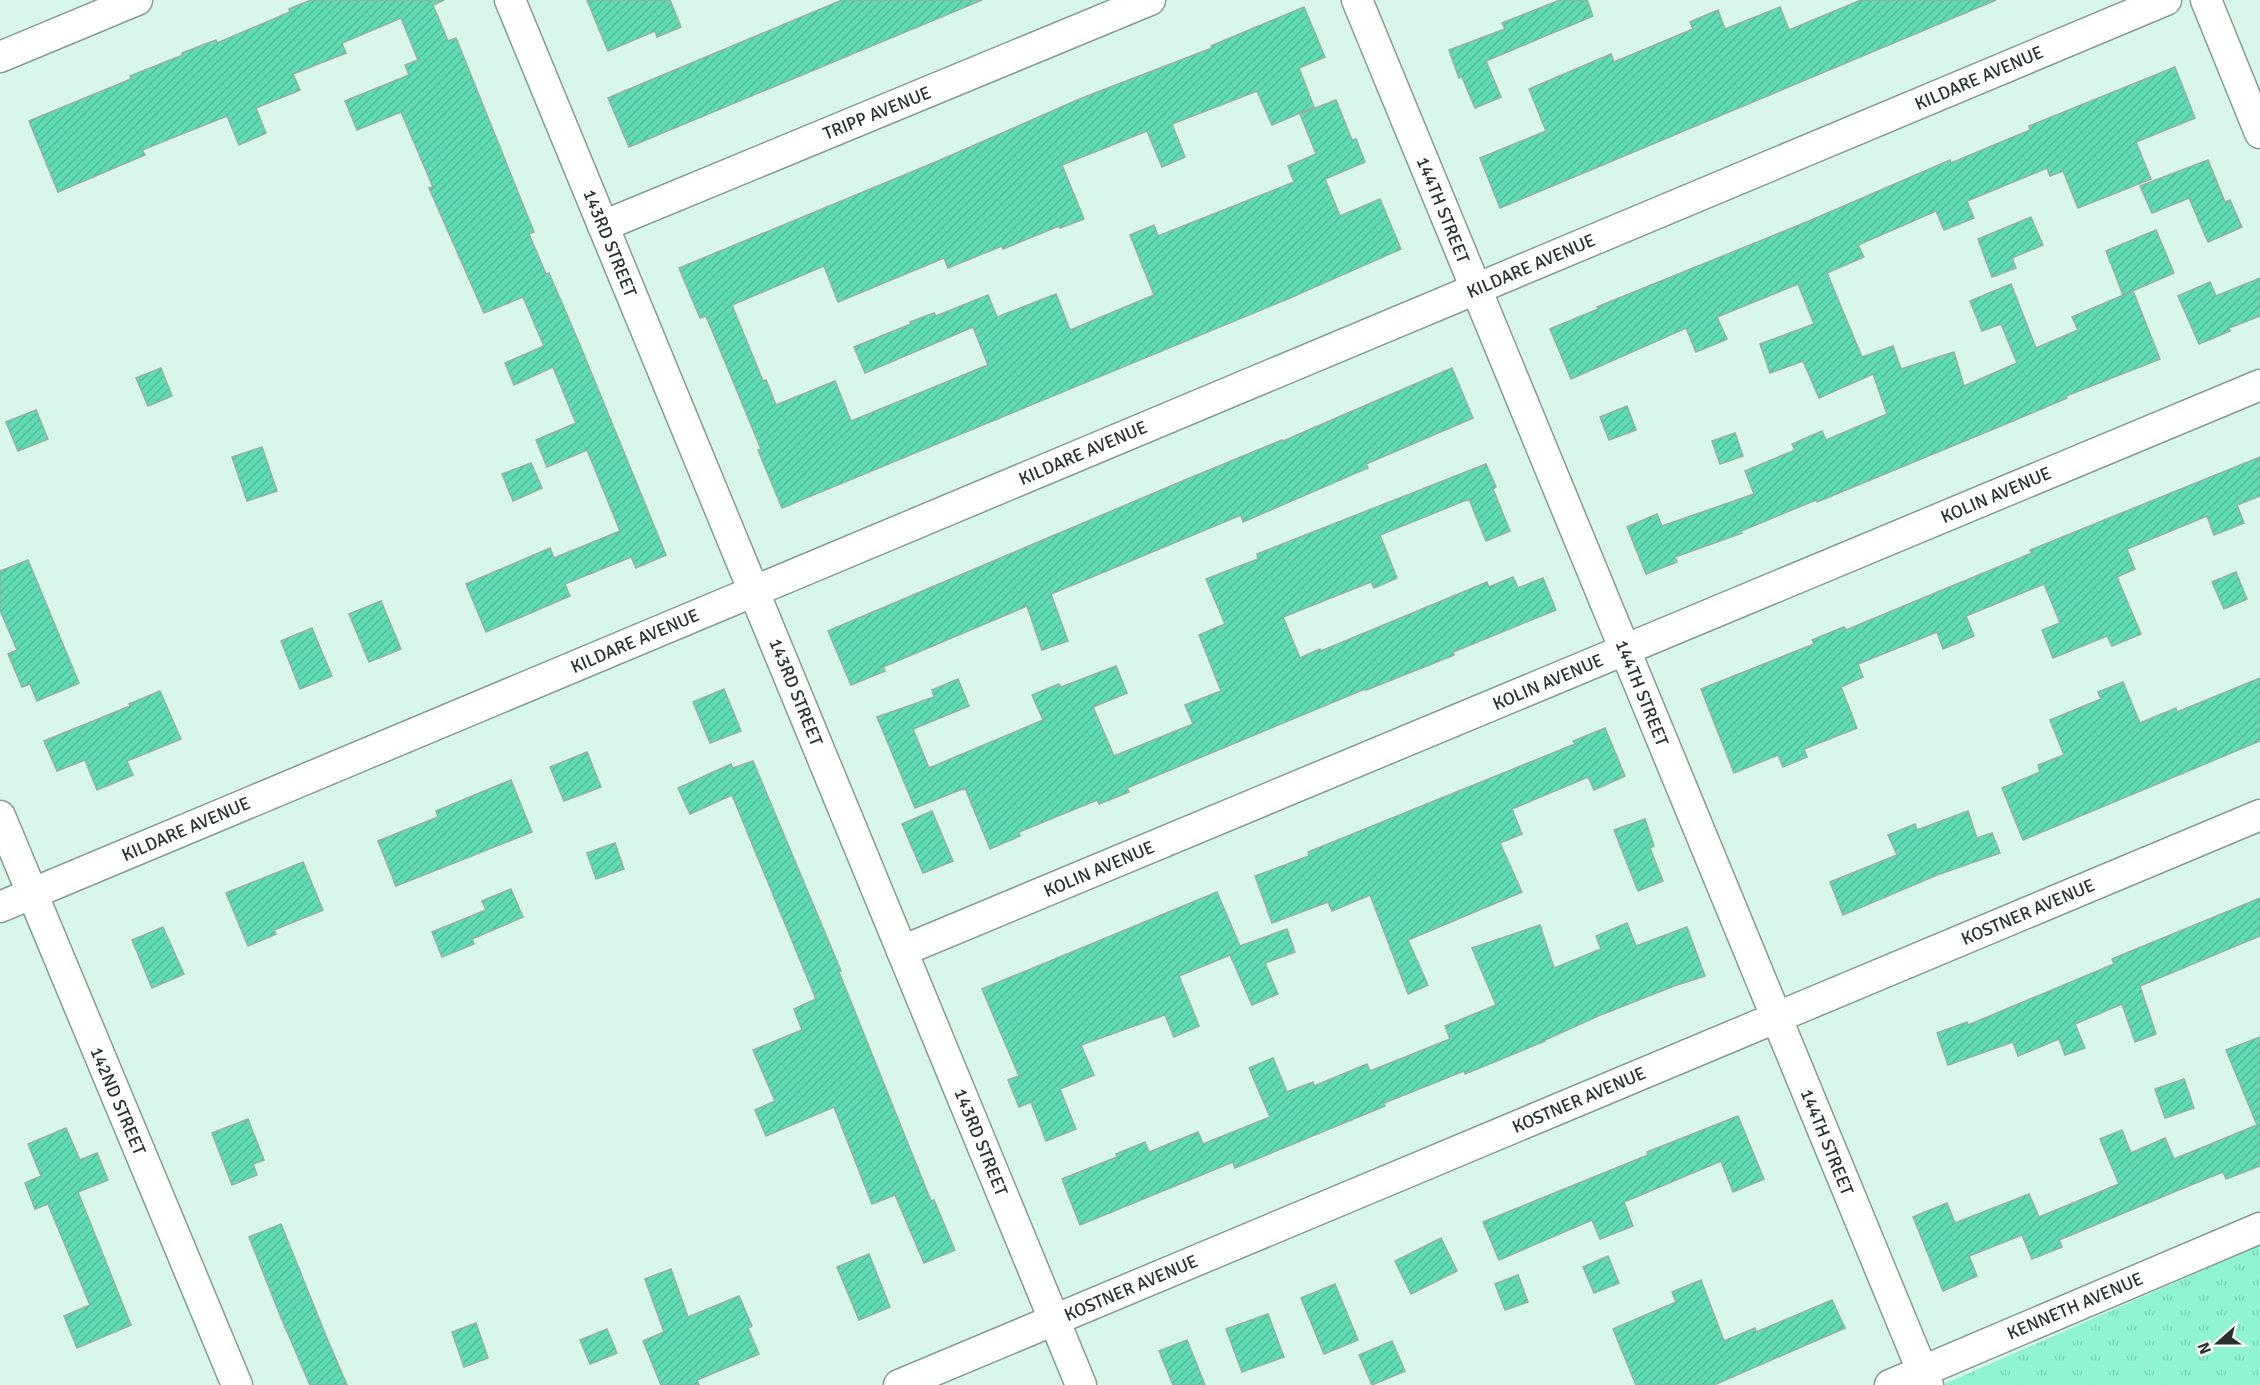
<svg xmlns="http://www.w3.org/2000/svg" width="2260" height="1385" font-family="Signika,sans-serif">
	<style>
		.park { fill: url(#park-tufts) }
		.building { fill: url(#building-hatch); stroke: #95b0a5; stroke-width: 1.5 }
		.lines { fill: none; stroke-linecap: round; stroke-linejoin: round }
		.street-casing { stroke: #829d92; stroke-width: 33 }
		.street { stroke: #fff; stroke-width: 30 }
		.labels { text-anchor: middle; stroke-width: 4.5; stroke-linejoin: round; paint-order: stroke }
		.street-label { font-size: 18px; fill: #28332e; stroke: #fff }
	</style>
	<defs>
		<pattern id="park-tufts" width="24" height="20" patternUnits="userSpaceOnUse" patternTransform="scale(1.5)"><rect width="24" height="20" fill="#91f4d1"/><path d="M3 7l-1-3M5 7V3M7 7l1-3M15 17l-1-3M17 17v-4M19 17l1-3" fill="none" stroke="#7dd2b4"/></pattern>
		<pattern id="building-hatch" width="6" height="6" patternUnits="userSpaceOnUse" patternTransform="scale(1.5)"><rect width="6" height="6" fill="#60dcb4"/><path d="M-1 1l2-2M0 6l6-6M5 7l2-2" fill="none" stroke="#53bd9b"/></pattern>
	</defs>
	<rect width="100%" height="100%" fill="#d9f6ea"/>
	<polygon class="park" points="2260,1245 2260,1385 1942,1385"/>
	<g class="building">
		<polygon points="311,0 444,0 433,5 448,41 456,38 534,232 529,234 546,274 549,273 580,345 666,555 636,568 631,557 565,584 570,596 486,632 466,584 550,548 554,558 620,531 587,450 547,467 536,440 576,423 553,367 514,385 505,363 544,346 523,297 484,313 429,188 433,187 401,112 357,130 345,101 409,75 405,65 418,60 401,18 342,43 346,53 293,74 300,90 256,108 266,133 239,145 227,116 142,150 145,155 58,192 29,121 131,79 130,76 183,55 182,53 216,40 217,43 290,12 289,9"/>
		<polygon points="587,0 670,0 681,27 657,37 655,31 608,51"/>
		<polygon points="842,0 982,0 629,147 608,98"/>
		<polygon points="1560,0 1587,0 1593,16 1486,61 1501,97 1475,108 1462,77 1459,78 1449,50 1505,29 1502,23"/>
		<polygon points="1861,0 1996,0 1500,208 1480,158 1546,131 1529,89 1611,54 1614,62 1693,29 1690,22 1718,10 1725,29 1780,7 1789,30"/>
		<polygon points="1304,7 1325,57 1299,68 1314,107 1272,125 1257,91 1172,124 1185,157 1162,167 1147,131 1062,165 1084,219 1060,228 1059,226 1003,249 1002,246 948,268 944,258 838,302 824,266 732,305 763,381 766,380 776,405 835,381 851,421 988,365 973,327 865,373 854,347 911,324 910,322 934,313 936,316 988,295 997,317 1056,294 1070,330 1154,295 1130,235 1154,225 1158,236 1294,182 1288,166 1316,154 1300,114 1336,100 1352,140 1356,139 1365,162 1325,179 1340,216 1380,199 1401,249 1290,298 782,508 758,450 761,449 706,316 700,318 679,268 938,161 1082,98 1212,48 1211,46"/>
		<polygon points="2175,67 2195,118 2136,142 2151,179 2078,208 2063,171 2050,176 2047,168 1967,201 1974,218 1944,230 1936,211 1858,245 1864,257 1827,273 1862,357 1893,346 1901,369 1954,352 1964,386 2017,363 2001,324 1982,331 1970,301 2011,284 2036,348 2078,330 2072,317 2133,291 2160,359 2066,396 2067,398 2013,421 1817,502 1816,500 1741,531 1742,533 1675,557 1677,562 1646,574 1627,527 1657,514 1662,526 1754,494 1745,471 1795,450 1792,444 1822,431 1826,440 1887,414 1873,374 1819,398 1803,361 1770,373 1760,344 1814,324 1798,284 1717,317 1727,339 1696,352 1686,328 1571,379 1550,329 1598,309 1597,307 1809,221 1950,160 1951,163 2030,130 2029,126"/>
		<polygon points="2208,160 2225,202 2230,200 2242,227 2208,242 2189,198 2152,213 2140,186"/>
		<polygon points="2031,217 2043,245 2012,258 2016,268 1992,277 1978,239"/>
		<polygon points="2156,230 2174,273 2123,295 2106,251"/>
		<polygon points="2260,278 2260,316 2229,328 2230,331 2199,344 2178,296 2210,282 2216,296"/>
		<polygon points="161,368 172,396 148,406 136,378"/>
		<polygon points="1452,368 1473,418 1366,464 1368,468 1243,522 1241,515 1051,594 1068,641 1042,650 1027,606 883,667 885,671 851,685 828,631 1180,482 1282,440 1283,441"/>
		<polygon points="1627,406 1636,430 1609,440 1600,417"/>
		<polygon points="36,410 48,439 18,451 6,422"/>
		<polygon points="1735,433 1743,456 1720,464 1712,441"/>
		<polygon points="262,447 277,491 247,501 232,457"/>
		<polygon points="2260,457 2260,496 2237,505 2244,523 2214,535 2207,516 2127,549 2135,569 2117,577 2141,634 2112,646 2107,636 2053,658 2042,630 2060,623 2044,584 1966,616 1974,636 1943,649 1937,632 1858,664 1863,677 1841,687 1857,728 1804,749 1807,757 1783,767 1778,755 1734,773 1701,689 1814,644 1812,640 1844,627 1846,630 1923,598 2032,553 2030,550"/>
		<polygon points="531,463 542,488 513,501 502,474"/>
		<polygon points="1486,464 1496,487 1493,489 1510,531 1486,541 1469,499 1380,535 1397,578 1374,588 1371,582 1283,617 1300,658 1320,649 1321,651 1487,582 1489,587 1513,577 1518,588 1543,578 1556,610 1453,652 1454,655 1424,667 1366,690 1365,689 1127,788 1129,792 1099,804 1097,800 1019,832 1020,836 990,849 965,788 915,808 877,717 934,697 932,690 958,679 969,706 913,729 929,768 1043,720 1032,695 1059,684 1061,687 1116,666 1127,693 1093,707 1114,756 1193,724 1185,705 1221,691 1199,635 1225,624 1206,579 1258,559 1257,554"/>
		<polygon points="28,560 79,683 37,701 30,684 22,687 8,654 17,650 0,610 0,571"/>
		<polygon points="2236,572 2247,599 2224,609 2212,582"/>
		<polygon points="381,601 401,649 369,662 349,614"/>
		<polygon points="312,628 332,676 300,689 281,641"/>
		<polygon points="2260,678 2260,741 2023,840 2002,788 2040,772 2038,765 2064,755 2050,720 2101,699 2098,692 2123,682 2140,723 2176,708 2177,712"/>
		<polygon points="724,689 741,731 710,743 693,702"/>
		<polygon points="160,691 181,739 127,761 133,775 97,790 85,760 57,771 44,741 130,706 129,704"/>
		<polygon points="1605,728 1625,776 1594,790 1588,777 1512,809 1522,834 1500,843 1522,892 1408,940 1428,985 1408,994 1370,895 1332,911 1328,902 1272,923 1255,876 1309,856 1308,852 1575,744 1573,741"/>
		<polygon points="587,752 601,787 564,801 550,767"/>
		<polygon points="753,761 841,971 839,972 931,1201 934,1200 955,1250 924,1263 895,1195 872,1204 834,1107 766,1136 755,1110 775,1101 753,1050 802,1030 794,1009 816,999 732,795 690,814 678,788 731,764 733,768"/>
		<polygon points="511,780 532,832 396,886 378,841 438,817 436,811"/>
		<polygon points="932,811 953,861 923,873 902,824"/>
		<polygon points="1968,811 1977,838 1992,833 2000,853 1937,875 1843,915 1830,882 1897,855 1888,835 1915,824 1917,830"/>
		<polygon points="1645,819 1654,846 1650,848 1663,881 1638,891 1614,830"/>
		<polygon points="615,843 624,869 596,879 587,853"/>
		<polygon points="303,862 323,910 274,930 276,934 248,946 226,893"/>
		<polygon points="511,889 523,917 472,939 474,944 442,957 432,932 486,910 482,901"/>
		<polygon points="1217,892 1240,946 1287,929 1295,952 1265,963 1278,994 1252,1005 1230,955 1179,976 1199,1026 1174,1037 1165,1015 1081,1045 1094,1075 1060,1089 1076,1129 1046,1141 1031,1102 1019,1107 1008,1080 1019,1076 982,989"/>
		<polygon points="2260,898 2260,936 2140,986 2156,1034 2135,1042 2122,1004 2075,1024 2085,1048 2065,1055 2059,1039 2018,1056 2013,1042 1948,1065 1937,1033 1967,1022 1968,1025 2114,964 2112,959"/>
		<polygon points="1627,923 1636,946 1687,927 1705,976 1674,986 1598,1016 1545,1040 1545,1041 1465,1074 1464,1071 1384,1103 1385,1106 1235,1168 1233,1162 1080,1225 1062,1179 1117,1157 1116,1154 1145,1142 1149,1152 1198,1132 1203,1144 1270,1117 1249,1068 1273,1058 1287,1092 1313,1082 1314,1086 1367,1064 1370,1071 1450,1039 1445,1026 1496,1005 1472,948 1540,925 1554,968 1601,949 1596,936"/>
		<polygon points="163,927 184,974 152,988 132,940"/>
		<polygon points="2260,1037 2260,1166 2226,1179 2223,1172 2186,1187 2059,1240 2062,1247 2032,1259 2022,1235 1969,1256 1977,1276 1943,1291 1913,1217 1947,1203 1955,1223 2029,1194 2039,1217 2119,1184 2100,1139 2122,1130 2131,1153 2165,1138 2174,1159 2257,1125 2226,1050"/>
		<polygon points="2184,1079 2194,1108 2165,1118 2155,1089"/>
		<polygon points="1738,1116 1764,1179 1733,1192 1721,1161 1624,1202 1633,1226 1600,1239 1592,1220 1499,1260 1483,1222 1648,1155 1647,1152"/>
		<polygon points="248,1119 264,1160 253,1164 257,1175 232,1185 212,1133"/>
		<polygon points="66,1128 80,1160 97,1153 108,1180 78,1192 131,1325 77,1348 64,1316 90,1305 48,1204 35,1209 25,1183 41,1176 28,1144"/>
		<polygon points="281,1224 326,1336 347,1385 310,1385 282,1320 249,1237"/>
		<polygon points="1441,1238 1457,1271 1411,1294 1395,1261"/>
		<polygon points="869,1254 890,1307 859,1320 837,1267"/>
		<polygon points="1608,1256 1619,1283 1594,1293 1583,1267"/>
		<polygon points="671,1269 688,1317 739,1296 752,1326 748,1328 759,1354 697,1380 699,1385 661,1385 643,1341 664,1332 645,1279"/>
		<polygon points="1518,1275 1528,1302 1505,1310 1495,1284"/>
		<polygon points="1701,1280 1724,1341 1755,1328 1756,1332 1832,1300 1845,1328 1714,1385 1636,1385 1613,1329 1676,1302 1672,1292"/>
		<polygon points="1335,1284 1358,1340 1324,1354 1301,1298"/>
		<polygon points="1268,1314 1284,1357 1242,1372 1226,1329"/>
		<polygon points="476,1323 488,1358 464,1367 452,1332"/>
		<polygon points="607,1329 617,1353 590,1364 580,1340"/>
		<polygon points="1187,1340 1205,1385 1173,1385 1159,1351"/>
		<polygon points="1392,1341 1405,1371 1372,1385 1359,1355"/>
	</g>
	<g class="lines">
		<g class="street-casing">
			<g id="street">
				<polyline points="510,0 1081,1385"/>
				<polyline points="1357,0 1928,1385"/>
				<polyline points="2206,0 2260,133"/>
				<polyline points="0,57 137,0"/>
				<polyline points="603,226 1150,0"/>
				<polyline points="0,816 237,1385"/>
				<polyline points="0,907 2166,0"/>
				<polyline points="902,951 2260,385"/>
				<polyline points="899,1385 2260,815"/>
				<polyline points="1890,1385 2260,1228"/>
			</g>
		</g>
		<use href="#street" class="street"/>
	</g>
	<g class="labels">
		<g class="street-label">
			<text transform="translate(1979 78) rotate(-23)" y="6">KILDARE AVENUE</text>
			<text transform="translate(877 113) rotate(-22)" y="6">TRIPP AVENUE</text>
			<text transform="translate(1443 210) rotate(68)" y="6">144TH STREET</text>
			<text transform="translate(610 243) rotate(68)" y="6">143RD STREET</text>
			<text transform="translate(1531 266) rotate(-23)" y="6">KILDARE AVENUE</text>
			<text transform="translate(1083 453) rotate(-23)" y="6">KILDARE AVENUE</text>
			<text transform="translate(1996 495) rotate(-23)" y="6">KOLIN AVENUE</text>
			<text transform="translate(635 641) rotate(-23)" y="6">KILDARE AVENUE</text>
			<text transform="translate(1548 682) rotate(-23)" y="6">KOLIN AVENUE</text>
			<text transform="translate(796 692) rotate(68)" y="6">143RD STREET</text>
			<text transform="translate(1642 693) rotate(68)" y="6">144TH STREET</text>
			<text transform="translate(186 829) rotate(-23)" y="6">KILDARE AVENUE</text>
			<text transform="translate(1099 869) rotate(-23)" y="6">KOLIN AVENUE</text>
			<text transform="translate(2028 912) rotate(-23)" y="6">KOSTNER AVENUE</text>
			<text transform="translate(1579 1100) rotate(-23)" y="6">KOSTNER AVENUE</text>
			<text transform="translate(118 1101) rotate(67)" y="6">142ND STREET</text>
			<text transform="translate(981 1142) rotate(68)" y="6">143RD STREET</text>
			<text transform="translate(1827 1142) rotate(68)" y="6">144TH STREET</text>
			<text transform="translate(1131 1288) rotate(-23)" y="6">KOSTNER AVENUE</text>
			<text transform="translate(2075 1306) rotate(-23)" y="6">KENNETH AVENUE</text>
		</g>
	</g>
	<g transform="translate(2218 1343) rotate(249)" stroke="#ffffff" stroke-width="4.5" paint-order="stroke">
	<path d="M0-4.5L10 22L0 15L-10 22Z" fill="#28332e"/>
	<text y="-9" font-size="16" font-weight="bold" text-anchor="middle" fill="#28332e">N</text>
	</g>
</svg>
